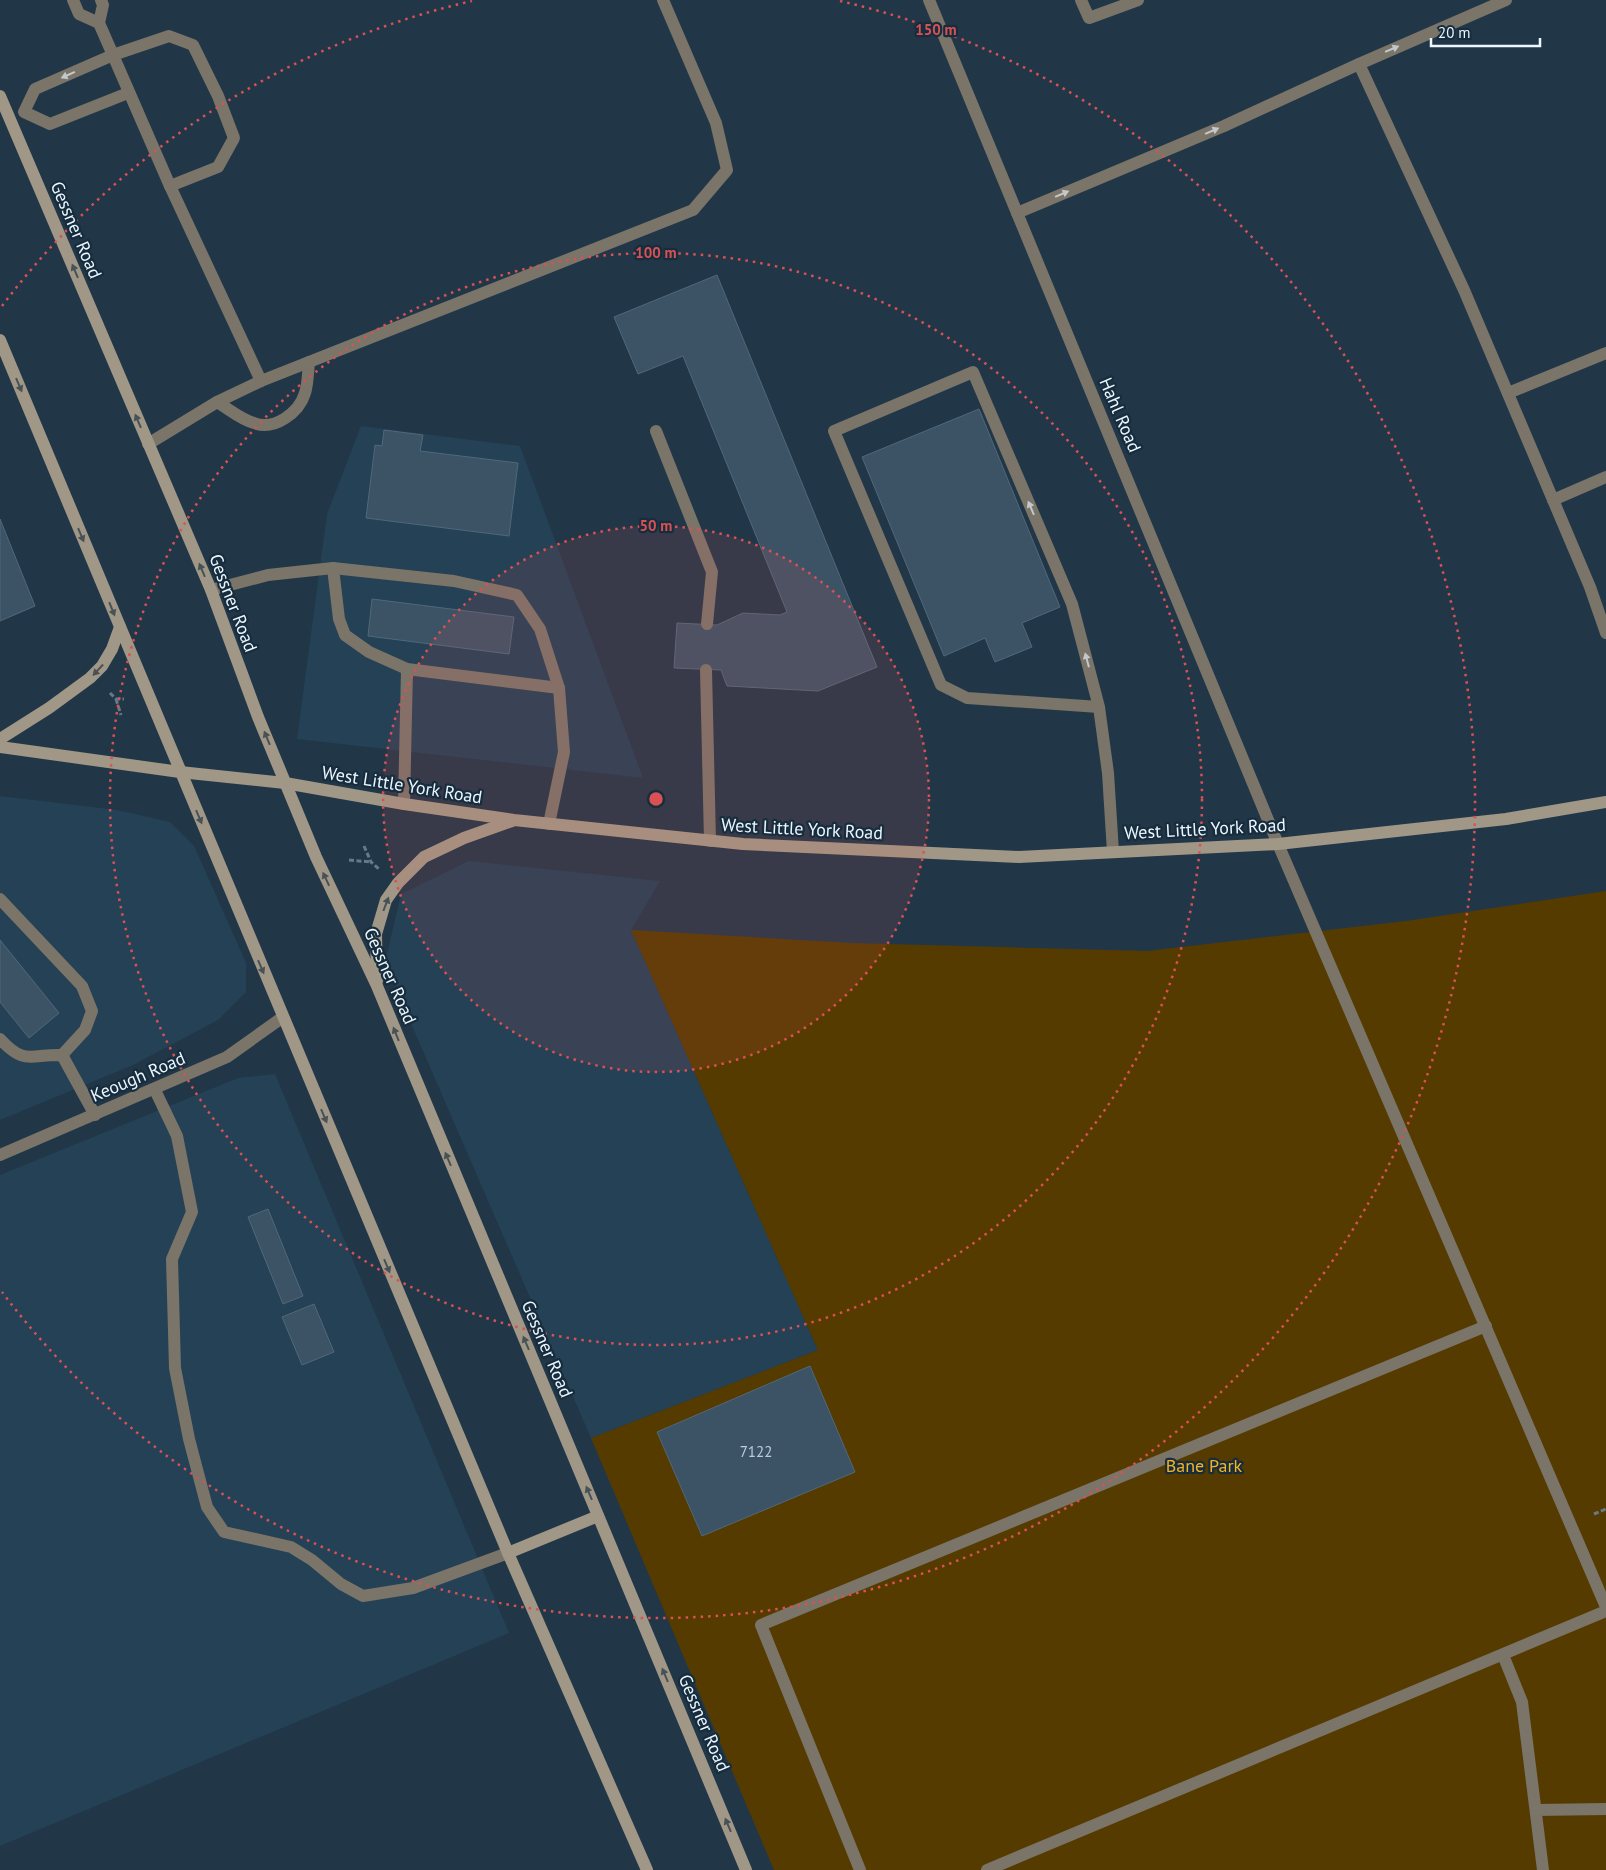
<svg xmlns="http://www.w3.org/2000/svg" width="1606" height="1870" font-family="'PT Sans',sans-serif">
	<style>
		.built { fill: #244156 }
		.green { fill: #553b00 }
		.building { fill: #3c5365; stroke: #50687a }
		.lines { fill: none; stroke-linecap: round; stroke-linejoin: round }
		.path { stroke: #687a88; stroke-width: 3; stroke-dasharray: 5 2.5; stroke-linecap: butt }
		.service { stroke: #7a7469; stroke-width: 12 }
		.minor { stroke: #7a7469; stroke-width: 12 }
		.secondary { stroke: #a19786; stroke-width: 12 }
		.oneway { fill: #c3c8ca }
		.oneway2 { fill: #475257 }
		.ring { fill: none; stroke: #da5153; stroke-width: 2.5; stroke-dasharray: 2.5 5 }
		.labels { text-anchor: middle; stroke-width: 4.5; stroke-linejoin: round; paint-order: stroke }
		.number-label { font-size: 15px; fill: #bfcdd8 }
		.street-label { font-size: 18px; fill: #ebf6ff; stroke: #172d3d }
		.park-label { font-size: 18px; fill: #f4b323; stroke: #172d3d }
		.centre { fill: #da5153; stroke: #172d3d; stroke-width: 2.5 }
		.ring-label { font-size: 15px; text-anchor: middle; font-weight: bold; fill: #da5153; stroke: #172d3d; stroke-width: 4.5; stroke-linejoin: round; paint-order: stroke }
	</style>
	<rect width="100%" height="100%" fill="#213748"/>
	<g class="built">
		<polygon points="361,426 520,446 643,778 297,739 327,514"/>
		<polygon points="0,796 117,810 170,822 194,846 246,963 246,992 218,1020 133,1065 0,1120"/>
		<polygon points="469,861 660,881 631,930 818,1350 591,1438 410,1021 386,958 401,894"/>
		<polygon points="275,1074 509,1633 0,1846 0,1175 238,1078"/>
	</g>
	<polygon class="green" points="1606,891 1606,1870 774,1870 591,1438 818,1350 631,930 851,943 1147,951 1406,921"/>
	<g class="building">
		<polygon points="717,275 877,667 818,691 727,686 721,670 674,668 677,623 717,625 743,613 780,615 787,612 683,356 638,374 614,317"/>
		<polygon points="979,409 1060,607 1022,623 1032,647 995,662 985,638 944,656 862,457"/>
		<polygon points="384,430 423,435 420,451 518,463 509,536 366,518 375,445 382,446"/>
		<polygon points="0,519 35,606 0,621"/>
		<polygon points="372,599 514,617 509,654 368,636"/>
		<polygon points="0,940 59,1013 29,1038 0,1002"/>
		<polygon points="268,1209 303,1296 283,1304 248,1217"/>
		<polygon points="314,1304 334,1352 302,1365 282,1317"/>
		<polygon points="810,1366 855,1472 702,1536 657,1432"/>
	</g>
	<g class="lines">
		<g class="path">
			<polyline points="110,693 116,699 124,699"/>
			<polyline points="116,699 121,715"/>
			<polyline points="364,846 371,862 379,869"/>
			<polyline points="349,860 371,862"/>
			<polyline points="1594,1514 1606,1509"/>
		</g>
		<g class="service">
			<polyline points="73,0 79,14 99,23"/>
			<polyline points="101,0 103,5 99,23 170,186 261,381"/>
			<polyline points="1081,0 1089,18 1138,0"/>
			<polyline points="1359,64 1464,290 1590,587 1606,633"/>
			<polyline points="128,93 50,124 24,112 35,89 113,55 169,36 193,45 218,96 234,138 218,167 170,186"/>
			<polyline points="1017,213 1224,126 1359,64 1506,0"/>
			<polyline points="1508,393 1606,353"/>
			<path d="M217,402C229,409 240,419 254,423C274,431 299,413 305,393C308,384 308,372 309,362"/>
			<polyline points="656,431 712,572 707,624"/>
			<polyline points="148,444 217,402 261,381 693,210 727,170 716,123 663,0"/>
			<polyline points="1553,500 1606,477"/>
			<polyline points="333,568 339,619 345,635 369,652 407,669 559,688"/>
			<polyline points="211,590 268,575 333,568 454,581 517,595 540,629 559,688 564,752 549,824"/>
			<polyline points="706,670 710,841"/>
			<polyline points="1099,707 967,698 941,685 834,431 973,372 1072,604 1099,707 1108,773 1113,852"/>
			<polyline points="404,804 407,669"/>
			<polyline points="1278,844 1606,1607"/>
			<polyline points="0,899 82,986 92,1011 85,1030 62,1055"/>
			<path d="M0,1039C25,1066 30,1054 62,1055L95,1115"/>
			<polyline points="155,1090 177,1136 192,1212 172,1259 175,1368 189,1439 207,1507 224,1532 291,1547 312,1560 341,1584 363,1596 413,1588 508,1553"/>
			<polyline points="1503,1655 1522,1702 1543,1870"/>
			<polyline points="1536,1810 1606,1809"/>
			<polyline points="860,1870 761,1625 1486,1326"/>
			<polyline points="987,1870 1606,1611"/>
		</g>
		<g class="minor">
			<polyline points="929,0 1278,844"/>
			<polyline points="0,1155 227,1057 283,1017"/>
		</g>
		<g class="secondary">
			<polyline points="0,96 211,590 258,717 316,857 377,986 746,1870"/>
			<polyline points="0,340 508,1553 647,1870"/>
			<polyline points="0,739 49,708 90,678 102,666 112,649 120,627"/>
			<polyline points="0,747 180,772 285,783 404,804 514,820 743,844 1019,857 1278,844 1506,819 1606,802"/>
			<polyline points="377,981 376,934 386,900 398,883 424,857 464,838 512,821"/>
			<polyline points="508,1553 598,1516"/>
		</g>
	</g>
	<defs><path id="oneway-solid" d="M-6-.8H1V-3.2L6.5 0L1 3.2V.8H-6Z" transform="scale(1.25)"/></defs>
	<g class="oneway">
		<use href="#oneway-solid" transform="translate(1392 49) rotate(-23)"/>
		<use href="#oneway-solid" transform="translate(68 75) rotate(156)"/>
		<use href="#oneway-solid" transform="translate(1212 131) rotate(-23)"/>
		<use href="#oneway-solid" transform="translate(1062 194) rotate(-23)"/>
		<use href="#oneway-solid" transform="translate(1031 508) rotate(-113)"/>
		<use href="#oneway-solid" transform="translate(1087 660) rotate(-105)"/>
	</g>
	<g class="oneway2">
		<use href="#oneway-solid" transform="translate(75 271) rotate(-113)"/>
		<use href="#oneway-solid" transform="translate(19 385) rotate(67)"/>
		<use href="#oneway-solid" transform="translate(138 421) rotate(-113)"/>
		<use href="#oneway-solid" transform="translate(81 535) rotate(67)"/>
		<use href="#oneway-solid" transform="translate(202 570) rotate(-113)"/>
		<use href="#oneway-solid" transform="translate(112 609) rotate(68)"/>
		<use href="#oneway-solid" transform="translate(98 670) rotate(133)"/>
		<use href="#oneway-solid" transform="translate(267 738) rotate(-112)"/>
		<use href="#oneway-solid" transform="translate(199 817) rotate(67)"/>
		<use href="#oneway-solid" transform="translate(326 879) rotate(-115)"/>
		<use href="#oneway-solid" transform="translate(386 904) rotate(-69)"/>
		<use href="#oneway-solid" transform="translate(261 967) rotate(67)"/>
		<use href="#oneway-solid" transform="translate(396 1034) rotate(-112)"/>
		<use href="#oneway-solid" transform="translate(324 1116) rotate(67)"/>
		<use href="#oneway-solid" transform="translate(448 1159) rotate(-113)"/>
		<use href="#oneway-solid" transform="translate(387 1266) rotate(67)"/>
		<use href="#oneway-solid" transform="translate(526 1343) rotate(-113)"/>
		<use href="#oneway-solid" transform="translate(589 1493) rotate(-113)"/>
		<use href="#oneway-solid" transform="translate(665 1675) rotate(-113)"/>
		<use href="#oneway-solid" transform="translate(728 1825) rotate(-113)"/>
	</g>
	<circle cx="656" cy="799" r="273" fill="#da5153" fill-opacity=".12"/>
	<g class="ring">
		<circle cx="656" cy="799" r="273"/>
		<circle cx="656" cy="799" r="546"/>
		<path d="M2 306A819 819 0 0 1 472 1M840 1A819 819 0 1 1 2 1292"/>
	</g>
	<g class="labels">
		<g class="number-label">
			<text x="756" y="1457">7122</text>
		</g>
		<g class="street-label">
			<text transform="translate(76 230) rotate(67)" y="6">Gessner Road</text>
			<text transform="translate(1120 415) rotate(67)" y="6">Hahl Road</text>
			<text transform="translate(233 603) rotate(69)" y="6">Gessner Road</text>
			<text transform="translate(402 785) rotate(9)" y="6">West Little York Road</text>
			<text transform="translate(802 829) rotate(3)" y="6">West Little York Road</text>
			<text transform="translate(1205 829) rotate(-3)" y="6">West Little York Road</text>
			<text transform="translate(390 976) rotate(66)" y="6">Gessner Road</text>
			<text transform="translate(138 1077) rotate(-23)" y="6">Keough Road</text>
			<text transform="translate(547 1349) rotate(67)" y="6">Gessner Road</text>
			<text transform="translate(704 1723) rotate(67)" y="6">Gessner Road</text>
		</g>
		<g class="park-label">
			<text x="1204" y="1472">Bane Park</text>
		</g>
	</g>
	<circle cx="656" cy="799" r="8" class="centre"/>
	<g class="ring-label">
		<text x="936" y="35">150 m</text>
		<text x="656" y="258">100 m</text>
		<text x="656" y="531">50 m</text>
	</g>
	<path d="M1431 38v8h109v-8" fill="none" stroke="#ebf6ff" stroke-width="2.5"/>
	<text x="1438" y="38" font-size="15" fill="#ebf6ff" stroke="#172d3d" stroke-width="4" paint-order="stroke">20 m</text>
</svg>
